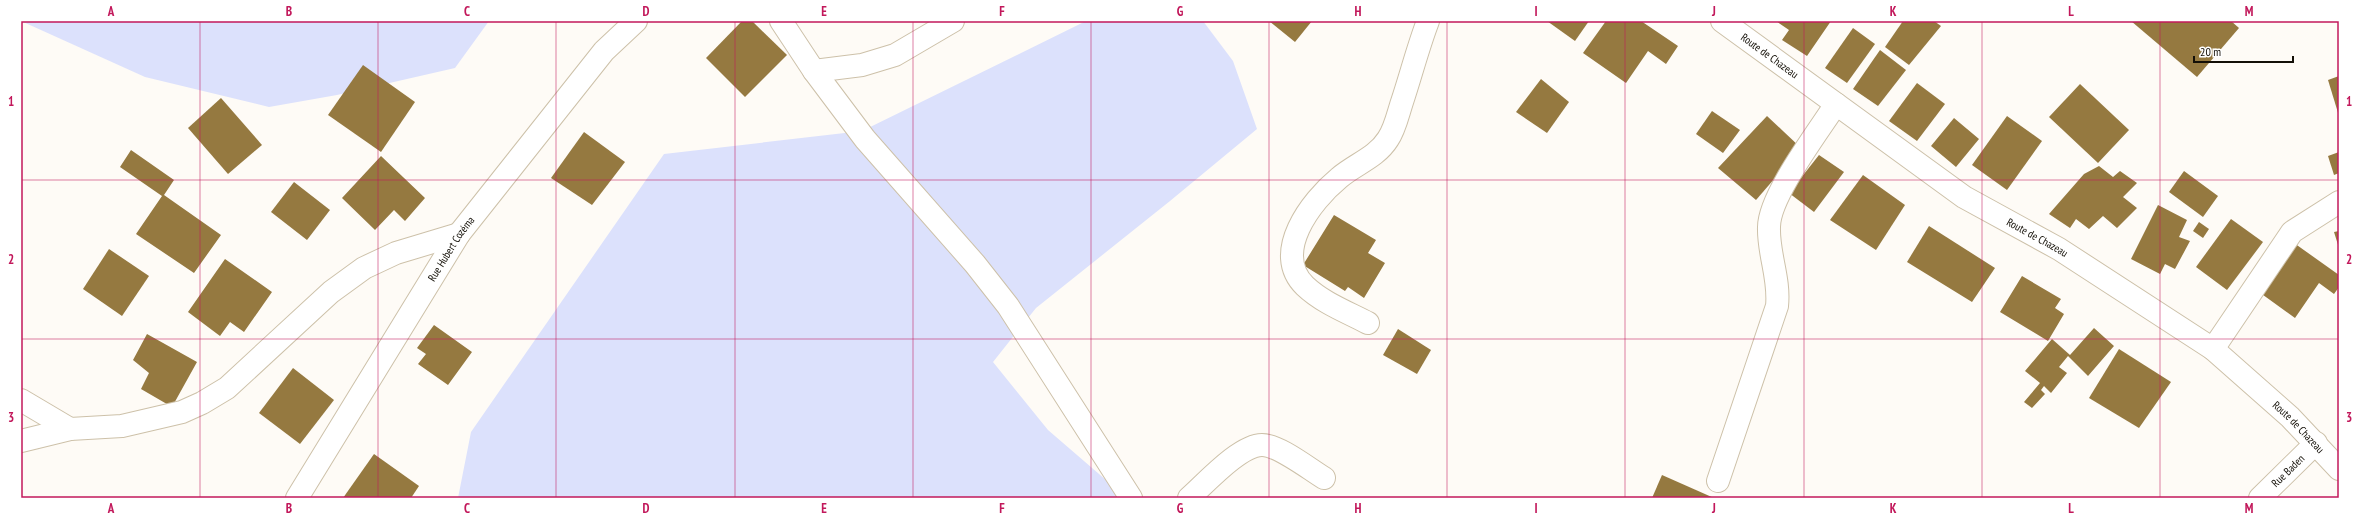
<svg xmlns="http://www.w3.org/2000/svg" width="2360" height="519" font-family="'PT Sans Narrow',sans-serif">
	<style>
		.green { fill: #dce1fc }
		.building { fill: #957940 }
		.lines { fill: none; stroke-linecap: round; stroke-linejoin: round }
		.minor-casing { stroke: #cdc1a9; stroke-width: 24 }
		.major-casing { stroke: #cdc1a9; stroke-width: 24 }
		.minor { stroke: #fff; stroke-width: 22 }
		.major { stroke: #fff; stroke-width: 22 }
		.grid { fill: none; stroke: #c2185b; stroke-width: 1; stroke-opacity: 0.55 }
		.labels { text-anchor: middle; stroke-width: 3; stroke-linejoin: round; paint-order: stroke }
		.street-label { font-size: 11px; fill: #130f07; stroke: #fff }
		.neatline { fill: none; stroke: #c2185b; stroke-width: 1.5 }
		.grid-label { font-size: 13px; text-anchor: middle; font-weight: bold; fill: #c2185b }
	</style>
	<rect width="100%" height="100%" fill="#fefbf6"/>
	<g class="green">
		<polygon points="21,21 489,21 455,68 337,95 269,107 145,77"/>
		<polygon points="1086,21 1203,21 1233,61 1257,129 1170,201 1036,308 993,362 1048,430 1106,480 1119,498 458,498 471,432 664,154 862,131"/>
	</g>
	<g class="building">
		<polygon points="742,21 752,21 787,55 745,97 706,58"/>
		<polygon points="1269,21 1312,21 1295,42"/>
		<polygon points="1547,21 1589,21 1575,41"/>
		<polygon points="1606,21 1641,21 1678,46 1666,64 1648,51 1626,83 1583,53"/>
		<polygon points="1776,21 1831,21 1807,56 1782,40 1789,30"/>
		<polygon points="1903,21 1934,21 1941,26 1909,65 1885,47"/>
		<polygon points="2131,21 2231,21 2239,28 2197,77"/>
		<polygon points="1853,28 1875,44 1847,83 1825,68"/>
		<polygon points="1880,50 1906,70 1878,106 1853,89"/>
		<polygon points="363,65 415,102 381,152 328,115"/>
		<polygon points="2339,76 2339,116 2328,80"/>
		<polygon points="1541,79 1569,102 1547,133 1516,112"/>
		<polygon points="1917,83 1945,104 1917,141 1889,121"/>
		<polygon points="2080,84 2129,130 2098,163 2049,117"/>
		<polygon points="221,98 262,145 228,174 188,128"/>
		<polygon points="1712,111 1740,130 1723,153 1696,134"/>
		<polygon points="1767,116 1801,148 1756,200 1718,168"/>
		<polygon points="2007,116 2042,141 2007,190 1972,165"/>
		<polygon points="1954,118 1979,139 1956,167 1931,146"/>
		<polygon points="584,132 625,162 592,205 551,178"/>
		<polygon points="131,150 174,180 164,195 221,235 194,273 136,234 162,196 120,167"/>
		<polygon points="2339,152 2339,173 2334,175 2328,156"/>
		<polygon points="1819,155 1844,172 1814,212 1789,193"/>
		<polygon points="381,156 425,198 405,221 394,210 375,230 342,198"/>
		<polygon points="2099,166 2113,177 2120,171 2137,183 2123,197 2137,208 2117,228 2103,216 2089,229 2076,219 2070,228 2049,214 2084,174"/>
		<polygon points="2184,171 2218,196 2203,217 2169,192"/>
		<polygon points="1863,175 1905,205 1876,250 1830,220"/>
		<polygon points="294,182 330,210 307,240 271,212"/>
		<polygon points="2158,205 2187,220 2179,237 2190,241 2175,269 2165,264 2160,274 2131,259"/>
		<polygon points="1334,215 1376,240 1368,253 1385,263 1364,298 1348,287 1345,291 1303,265"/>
		<polygon points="2231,219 2263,242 2227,290 2196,267"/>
		<polygon points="2199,222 2209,229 2203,238 2193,231"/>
		<polygon points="1929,226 1995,268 1972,302 1907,262"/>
		<polygon points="2339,231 2339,248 2334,232"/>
		<polygon points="2294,243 2339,275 2339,287 2334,294 2319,283 2295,318 2259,292"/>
		<polygon points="109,249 149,276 122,316 83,289"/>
		<polygon points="225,259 272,292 244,332 230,322 220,336 188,312"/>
		<polygon points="2022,276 2061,299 2055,308 2064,314 2048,341 2000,312"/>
		<polygon points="434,325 472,352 448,385 418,364 426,354 417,348"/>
		<polygon points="2094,328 2114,346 2088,376 2068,356 2059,367 2067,373 2051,393 2044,386 2041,390 2045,394 2032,408 2024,402 2040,383 2025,371 2052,339 2070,355"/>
		<polygon points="1398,329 1431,350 1417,374 1383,355"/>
		<polygon points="147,334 197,362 172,407 141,389 149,373 133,360"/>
		<polygon points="2119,349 2171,382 2139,428 2089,398"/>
		<polygon points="293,368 334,400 300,444 259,413"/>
		<polygon points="374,454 419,486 411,498 343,498"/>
		<polygon points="1662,475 1714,498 1652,498"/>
	</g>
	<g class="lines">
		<g class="minor-casing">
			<g id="minor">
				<polyline points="781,21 814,71 865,139 975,264 1008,306 1131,498"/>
				<polyline points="814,71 862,65 895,55 953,21"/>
				<path d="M1368,323C1347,312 1323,303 1305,286C1271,253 1311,201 1339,178C1355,164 1376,158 1388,139C1395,129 1398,114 1402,102C1411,75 1418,47 1428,21"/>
				<polyline points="2213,349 2292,232 2339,202"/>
				<polyline points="21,400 70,429"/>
				<polyline points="21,441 70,429 122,426 182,412 202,403 227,388 331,292 364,268 396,253 459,234"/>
				<path d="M1718,481L1777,306C1780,278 1768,254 1769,227C1769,196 1818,132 1836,104"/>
				<path id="s1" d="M297,498L459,234L604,51L636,21"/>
				<path d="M1189,498C1206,483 1240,445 1262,445C1279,445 1309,469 1324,478"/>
				<path id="s2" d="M2260,498L2316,443"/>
			</g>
		</g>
		<g class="major-casing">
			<g id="major">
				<path id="s3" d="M1722,21L1964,197L2059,249L2213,349L2290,417L2339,469"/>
			</g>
		</g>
		<use href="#minor" class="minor"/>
		<use href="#major" class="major"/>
	</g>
	<path class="grid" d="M200,21V498M378,21V498M556,21V498M735,21V498M913,21V498M1091,21V498M1269,21V498M1447,21V498M1625,21V498M1804,21V498M1982,21V498M2160,21V498M21,180H2339M21,339H2339"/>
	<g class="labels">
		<g class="street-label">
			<text dy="4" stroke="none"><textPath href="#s3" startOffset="59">Route de Chazeau</textPath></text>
			<text dy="4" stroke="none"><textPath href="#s3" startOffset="383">Route de Chazeau</textPath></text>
			<text dy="4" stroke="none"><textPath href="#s1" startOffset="293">Rue Hubert Cozéma</textPath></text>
			<text dy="4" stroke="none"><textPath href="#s3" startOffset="707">Route de Chazeau</textPath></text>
			<text dy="4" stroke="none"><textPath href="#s2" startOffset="39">Rue Baden</textPath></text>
		</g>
	</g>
	<rect width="2360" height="519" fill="none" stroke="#ffffff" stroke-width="44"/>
	<path d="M2194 56v6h99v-6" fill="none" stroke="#130f07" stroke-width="2"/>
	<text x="2200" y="56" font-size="12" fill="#130f07" stroke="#ffffff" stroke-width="3" paint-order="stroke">20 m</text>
	<rect x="22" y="22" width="2316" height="475" class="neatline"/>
	<g class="grid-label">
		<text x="111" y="16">A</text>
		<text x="289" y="16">B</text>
		<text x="467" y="16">C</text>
		<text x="646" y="16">D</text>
		<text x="824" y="16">E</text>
		<text x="1002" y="16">F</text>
		<text x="1180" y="16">G</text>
		<text x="1358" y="16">H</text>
		<text x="1536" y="16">I</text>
		<text x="1714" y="16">J</text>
		<text x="1893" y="16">K</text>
		<text x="2071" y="16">L</text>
		<text x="2249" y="16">M</text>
		<text x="11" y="106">1</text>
		<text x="2349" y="106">1</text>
		<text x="11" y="264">2</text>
		<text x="2349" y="264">2</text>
		<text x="11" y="422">3</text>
		<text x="2349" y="422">3</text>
		<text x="111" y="513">A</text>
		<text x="289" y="513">B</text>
		<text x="467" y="513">C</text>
		<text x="646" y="513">D</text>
		<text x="824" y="513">E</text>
		<text x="1002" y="513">F</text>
		<text x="1180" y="513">G</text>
		<text x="1358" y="513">H</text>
		<text x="1536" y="513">I</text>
		<text x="1714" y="513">J</text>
		<text x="1893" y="513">K</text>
		<text x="2071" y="513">L</text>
		<text x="2249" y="513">M</text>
	</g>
</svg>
